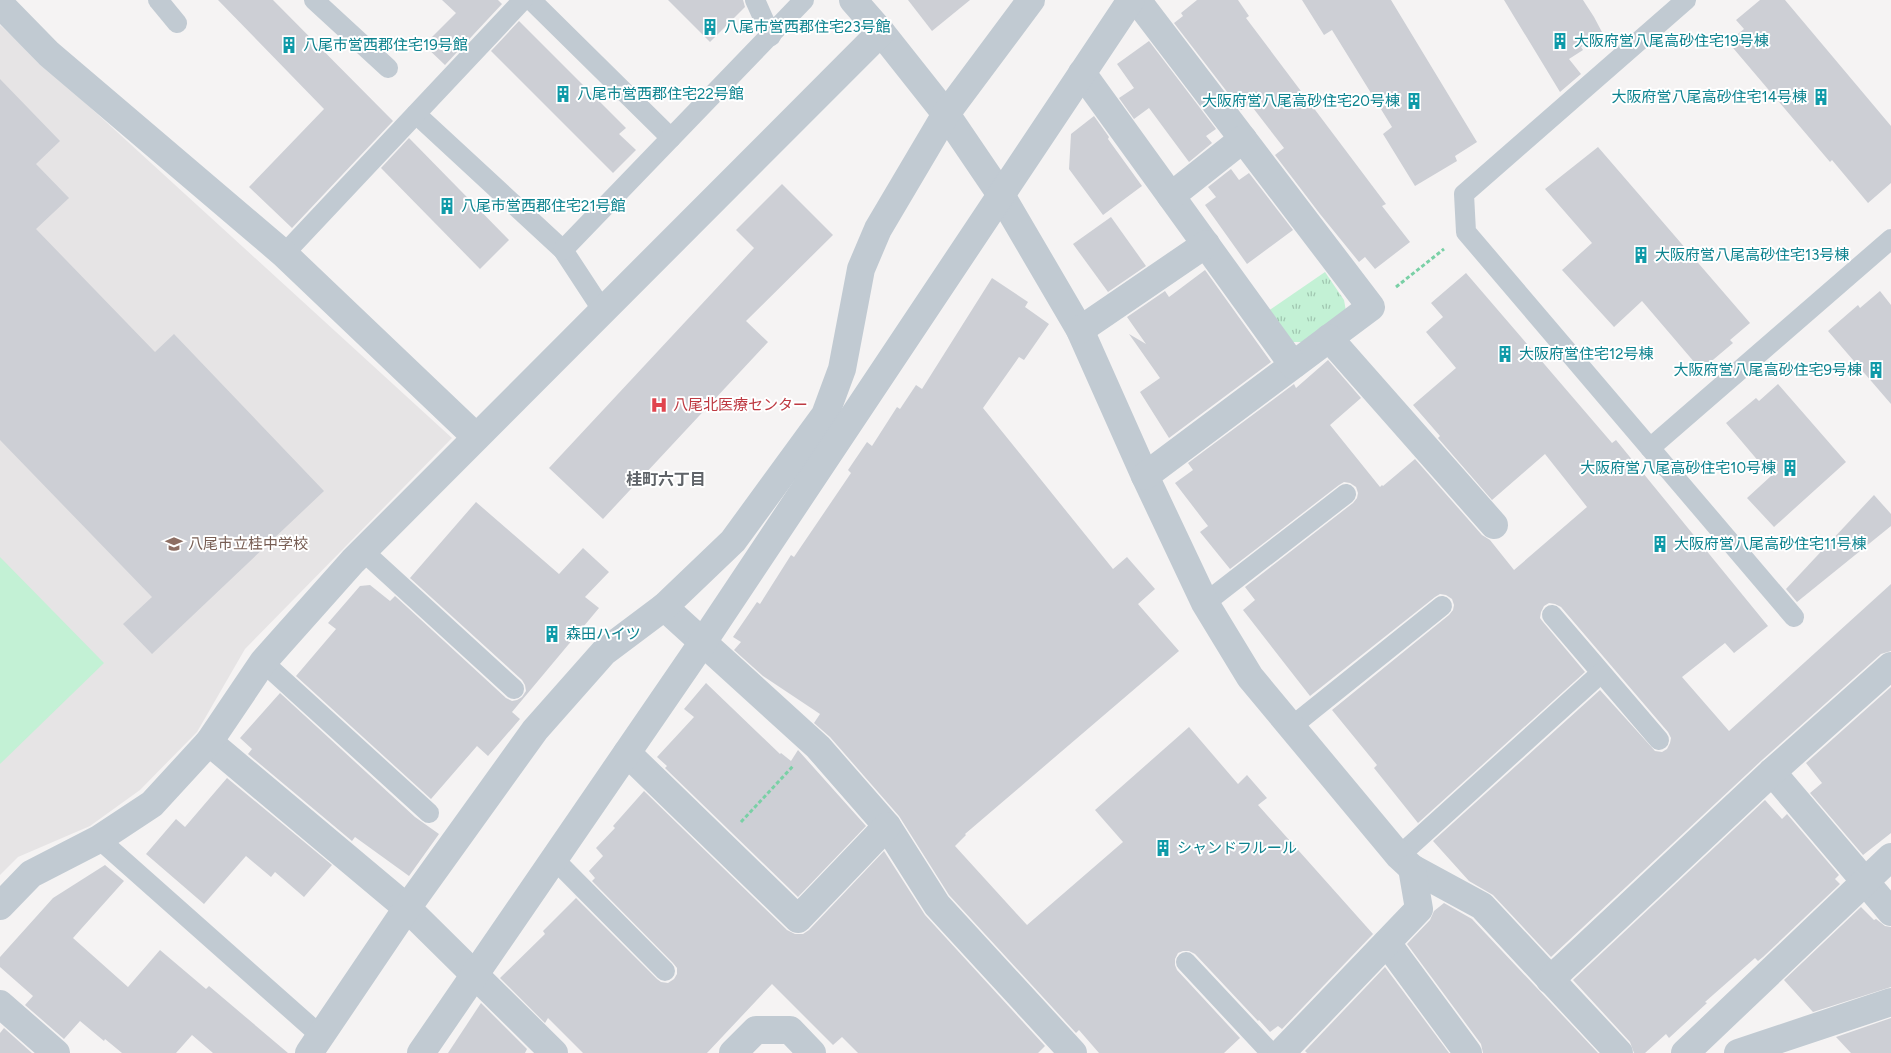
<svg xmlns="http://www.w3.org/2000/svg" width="1891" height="1053" font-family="Figtree,'Noto Sans JP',sans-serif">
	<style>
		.education { fill: #e6e4e5 }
		.grass { fill: url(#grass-tufts) }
		.pitch { fill: #c3f1d5 }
		.building { fill: #cdcfd5 }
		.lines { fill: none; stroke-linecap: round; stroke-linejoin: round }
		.path { stroke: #7ad0a6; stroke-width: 3; stroke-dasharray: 4 2.5; stroke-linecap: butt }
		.service { stroke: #c1cad2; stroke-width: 20 }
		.minor { stroke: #c1cad2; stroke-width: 28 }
		.labels { text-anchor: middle; stroke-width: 4; stroke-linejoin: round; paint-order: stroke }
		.culture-label { font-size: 15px; fill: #0d838f; stroke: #fff; text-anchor: start }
		.health-label { font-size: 15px; fill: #be3a42; stroke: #fff; text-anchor: start }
		.education-label { font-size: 15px; fill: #785e54; stroke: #fff; text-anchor: start }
		.neighbourhood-label { font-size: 16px; font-weight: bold; fill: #5f6368; stroke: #fff }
	</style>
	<defs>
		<pattern id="grass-tufts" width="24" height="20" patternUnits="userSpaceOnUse" patternTransform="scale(1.25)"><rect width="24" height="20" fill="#c3f1d5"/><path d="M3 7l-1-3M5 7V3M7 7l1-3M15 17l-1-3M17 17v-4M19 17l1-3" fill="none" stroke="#a0c6b0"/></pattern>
	</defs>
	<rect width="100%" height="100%" fill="#f5f3f3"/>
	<polygon class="education" points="0,25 452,438 245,649 197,732 140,790 90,826 18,857 0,875"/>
	<polygon class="grass" points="1325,272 1344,300 1346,311 1308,342 1289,342 1268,311"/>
	<polygon class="pitch" points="0,557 104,663 0,764"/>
	<g class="building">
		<polygon points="218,0 273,0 393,121 292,228 249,187 324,109"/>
		<polygon points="442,0 498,0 502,4 445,65 424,45 456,13"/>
		<polygon points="668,0 743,0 745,7 710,42"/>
		<polygon points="908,0 970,0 932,31"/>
		<polygon points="1197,0 1238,0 1249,16 1246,18 1386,204 1382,206 1410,242 1375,269 1365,257 1359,262 1320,214 1275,155 1284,148 1250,104 1241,110 1174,23 1183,16 1181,13"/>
		<polygon points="1302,0 1391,0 1477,142 1455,156 1457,161 1415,186 1383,134 1392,127 1332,30 1324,35"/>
		<polygon points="1504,0 1583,0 1594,17 1603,34 1581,47 1583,50 1569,59 1581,74 1560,92"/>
		<polygon points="1760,0 1785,0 1891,126 1891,183 1868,203 1832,160 1830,162 1728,42 1744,29 1736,20"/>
		<polygon points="519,21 626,128 619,134 636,150 613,173 491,51"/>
		<polygon points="1149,41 1216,129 1206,136 1212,143 1189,162 1149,108 1134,119 1119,98 1134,88 1117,64"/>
		<polygon points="0,79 60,141 36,164 69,198 36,229 155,352 174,334 324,491 152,654 123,624 152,597 0,440"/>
		<polygon points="1094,116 1109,137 1108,139 1142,186 1103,215 1069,169 1071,134"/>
		<polygon points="409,138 509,240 480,269 381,168"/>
		<polygon points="1598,147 1750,323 1730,340 1733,343 1701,370 1642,301 1614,327 1562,270 1592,243 1545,189"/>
		<polygon points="1231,169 1239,180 1249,173 1293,230 1247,264 1205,205 1216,197 1208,187"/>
		<polygon points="782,184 833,235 746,321 768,342 603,519 549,468 754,248 736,230"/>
		<polygon points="1111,217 1146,266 1108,292 1073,244"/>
		<polygon points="1205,270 1271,362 1169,438 1140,392 1160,378 1129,334 1146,344 1127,317 1165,291 1169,297"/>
		<polygon points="1466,273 1612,443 1616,440 1768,626 1734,653 1725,643 1682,677 1729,731 1891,584 1891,651 1881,654 1762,760 1551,957 1493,895 1469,881 1433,841 1600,690 1655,751 1662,752 1667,749 1670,743 1671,738 1668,732 1561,607 1555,604 1549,603 1544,606 1541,612 1540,618 1543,622 1585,672 1418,823 1374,768 1377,765 1332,710 1449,615 1453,610 1454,605 1452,599 1446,595 1440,594 1435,597 1310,696 1243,610 1255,600 1245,587 1353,503 1357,498 1358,493 1356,487 1350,483 1344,482 1339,485 1230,569 1200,532 1208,526 1175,483 1193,470 1188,463 1294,384 1296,388 1328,360 1361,398 1330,425 1380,487 1382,485 1383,486 1415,459 1482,535 1490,540 1514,570 1587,507 1545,454 1492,500 1438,438 1440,436 1413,405 1456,368 1426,332 1443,317 1431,303"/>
		<polygon points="992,278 1028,302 1025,307 1049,324 1024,360 1019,357 983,408 1113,569 1127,557 1155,589 1138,604 1179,651 965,834 966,835 955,846 1027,925 1123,842 1095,810 1189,727 1238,784 1247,775 1267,798 1258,805 1373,934 1282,1029 1278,1026 1270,1032 1259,1020 1258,1021 1195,954 1189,951 1183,951 1178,953 1175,959 1175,965 1177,970 1240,1038 1224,1053 1099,1053 1079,1030 1076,1033 949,895 899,816 830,737 814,723 820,714 763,676 734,650 741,642 733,637 757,602 760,604 791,555 794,557 851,473 848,470 867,442 872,446 897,407 900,409 916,385 922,389"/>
		<polygon points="1880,291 1891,305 1891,404 1828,331 1858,305 1860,308"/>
		<polygon points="1778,384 1846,462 1774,527 1747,498 1771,476 1726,423 1756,398 1759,401"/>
		<polygon points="1874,495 1891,514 1891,526 1797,602 1786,589"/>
		<polygon points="476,502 559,574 583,548 609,572 585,597 599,608 512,712 520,719 488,756 477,746 431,799 296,676 336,629 328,623 360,586 370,585 390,601 395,596 506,698 512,701 517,700 522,697 526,691 525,685 522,680 410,578"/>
		<polygon points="706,683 780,754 781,753 791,761 798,750 866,826 798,897 665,768 667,766 657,757 694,717 684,709"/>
		<polygon points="1891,687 1891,833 1863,855 1810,793 1822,783 1806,763"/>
		<polygon points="280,693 415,817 439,834 409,876 355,837 352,841 248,754 252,749 240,738"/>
		<polygon points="227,778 332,865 304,897 275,872 271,877 246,856 204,904 146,854 176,819 185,827"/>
		<polygon points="644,791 787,930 795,934 803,934 809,930 884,851 925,915 1045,1046 1038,1053 858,1053 842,1037 833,1045 772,984 707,1053 583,1053 548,1018 545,1023 500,978 545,934 543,931 576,898 657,979 661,982 668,983 674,979 677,974 677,968 673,963 592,881 595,878 589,871 603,856 596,848 615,828 613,826"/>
		<polygon points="1765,800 1782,819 1787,814 1839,875 1835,879 1840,884 1763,957 1758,961 1755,958 1705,1002 1707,1003 1669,1038 1666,1034 1645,1053 1634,1053 1630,1042 1573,980"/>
		<polygon points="105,865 124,881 73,938 128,987 160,950 206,989 209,986 288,1053 213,1053 192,1035 176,1053 122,1053 105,1039 104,1041 80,1021 64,1039 25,1005 33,996 0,967 0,957 53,898"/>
		<polygon points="1444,903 1472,919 1598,1053 1483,1053 1481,1044 1407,944 1430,920 1434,911"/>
		<polygon points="1861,907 1874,920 1876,919 1885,926 1891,927 1891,987 1813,1012 1784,980"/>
		<polygon points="1385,967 1449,1053 1307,1053 1305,1051"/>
		<polygon points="481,1003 527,1049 525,1053 448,1053"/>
		<polygon points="1891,1018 1891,1053 1851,1053 1836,1037"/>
		<polygon points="4,1028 32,1053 0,1053 0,1033"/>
	</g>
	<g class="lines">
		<g class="path">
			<polyline points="1396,287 1444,249"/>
			<polyline points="741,822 793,766"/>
		</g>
		<g class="service">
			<polyline points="158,0 177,23"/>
			<polyline points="314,0 388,68"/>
			<polyline points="531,0 671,138"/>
			<polyline points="755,0 771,36"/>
			<polyline points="1686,0 1464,194 1466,232 1794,617"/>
			<polyline points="416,114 563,250 603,311"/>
			<polyline points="563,250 804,0"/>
			<polyline points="284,254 523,0"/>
			<polyline points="1650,448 1891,239"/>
			<polyline points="363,551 514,689"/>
			<polyline points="1205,603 1346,494"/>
			<polyline points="1552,615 1659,740"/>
			<polyline points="263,662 429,813"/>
			<polyline points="1291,727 1442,606"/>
			<polyline points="99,839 321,1036"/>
			<polyline points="1399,856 1601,673"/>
			<polyline points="554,859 665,971"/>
			<polyline points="1186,962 1271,1053"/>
		</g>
		<g class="minor">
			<polyline points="853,0 881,32 946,114 1001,195 1080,330 1145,476 1205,603 1250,677 1399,856 1412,868 1482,906 1619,1053"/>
			<polyline points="1137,0 1371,307 1145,476"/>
			<polyline points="0,4 49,54 284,254 476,437"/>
			<polyline points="1082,73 1293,365"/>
			<polyline points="1171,196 1243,139"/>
			<polyline points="1080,330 1206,244"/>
			<polyline points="1329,338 1494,525"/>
			<polyline points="664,607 818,747 887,826 937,905 1073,1053"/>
			<polyline points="209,742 407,908 554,1053"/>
			<polyline points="627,753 798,919 887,826"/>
			<polyline points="1772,772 1891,912"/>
			<polyline points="0,906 31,874 99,839 152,804 209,742 263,662 353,561 881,32"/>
			<polyline points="1387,943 1468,1053"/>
			<polyline points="1550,980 1772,772 1891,666"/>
			<polyline points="0,1004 56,1053"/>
			<polyline points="309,1053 407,908 535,730 604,652 664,607 733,541 825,415 842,369 861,269 878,229 946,114 1031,0"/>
			<polyline points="421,1053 703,642 1131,0"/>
			<polyline points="733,1053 756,1030 790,1030 812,1053"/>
			<polyline points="1281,1053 1419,909 1412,868"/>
			<polyline points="1685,1053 1891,857"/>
			<polyline points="1738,1053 1891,1002"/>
		</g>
	</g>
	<defs>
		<g id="building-bare" transform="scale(1.35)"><path d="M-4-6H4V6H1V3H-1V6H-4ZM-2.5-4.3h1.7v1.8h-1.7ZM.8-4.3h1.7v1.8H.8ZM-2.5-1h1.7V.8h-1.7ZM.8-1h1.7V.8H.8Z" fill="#0f9aa8" stroke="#fff" stroke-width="2.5" paint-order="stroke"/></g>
		<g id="hospital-bare" transform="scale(1.35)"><path d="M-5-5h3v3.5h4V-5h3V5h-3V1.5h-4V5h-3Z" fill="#e0444e" stroke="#fff" stroke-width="2.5" paint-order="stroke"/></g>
		<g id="school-bare" transform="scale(1.35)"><path d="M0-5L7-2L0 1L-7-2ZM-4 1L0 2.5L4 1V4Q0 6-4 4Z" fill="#8d6e63" stroke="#fff" stroke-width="2.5" paint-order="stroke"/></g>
	</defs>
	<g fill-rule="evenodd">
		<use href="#building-bare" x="710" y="27"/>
		<use href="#building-bare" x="1560" y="41"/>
		<use href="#building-bare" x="289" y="45"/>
		<use href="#building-bare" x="563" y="94"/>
		<use href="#building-bare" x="1821" y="97"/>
		<use href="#building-bare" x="1414" y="101"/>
		<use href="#building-bare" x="447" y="206"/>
		<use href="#building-bare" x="1641" y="255"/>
		<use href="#building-bare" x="1505" y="354"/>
		<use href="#building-bare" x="1876" y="370"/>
		<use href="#hospital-bare" x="659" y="405"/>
		<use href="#building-bare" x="1790" y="468"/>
		<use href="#school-bare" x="174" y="544"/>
		<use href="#building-bare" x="1660" y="544"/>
		<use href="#building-bare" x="552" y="634"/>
		<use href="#building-bare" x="1163" y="848"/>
	</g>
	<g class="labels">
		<g class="culture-label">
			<text x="724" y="32">八尾市営西郡住宅23号館</text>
			<text x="1574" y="46">大阪府営八尾高砂住宅19号棟</text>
			<text x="303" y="50">八尾市営西郡住宅19号館</text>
			<text x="577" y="99">八尾市営西郡住宅22号館</text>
			<text x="1807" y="102" text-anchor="end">大阪府営八尾高砂住宅14号棟</text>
			<text x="1400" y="106" text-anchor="end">大阪府営八尾高砂住宅20号棟</text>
			<text x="461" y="211">八尾市営西郡住宅21号館</text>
			<text x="1655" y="260">大阪府営八尾高砂住宅13号棟</text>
			<text x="1519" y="359">大阪府営住宅12号棟</text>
			<text x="1862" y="375" text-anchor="end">大阪府営八尾高砂住宅9号棟</text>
			<text x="1776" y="473" text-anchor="end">大阪府営八尾高砂住宅10号棟</text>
			<text x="1674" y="549">大阪府営八尾高砂住宅11号棟</text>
			<text x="566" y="639">森田ハイツ</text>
			<text x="1177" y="853">シャンドフルール</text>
		</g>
		<g class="health-label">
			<text x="673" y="410">八尾北医療センター</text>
		</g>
		<g class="education-label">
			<text x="188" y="549">八尾市立桂中学校</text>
		</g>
		<g class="neighbourhood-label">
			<text x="666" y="485">桂町六丁目</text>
		</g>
	</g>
</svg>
